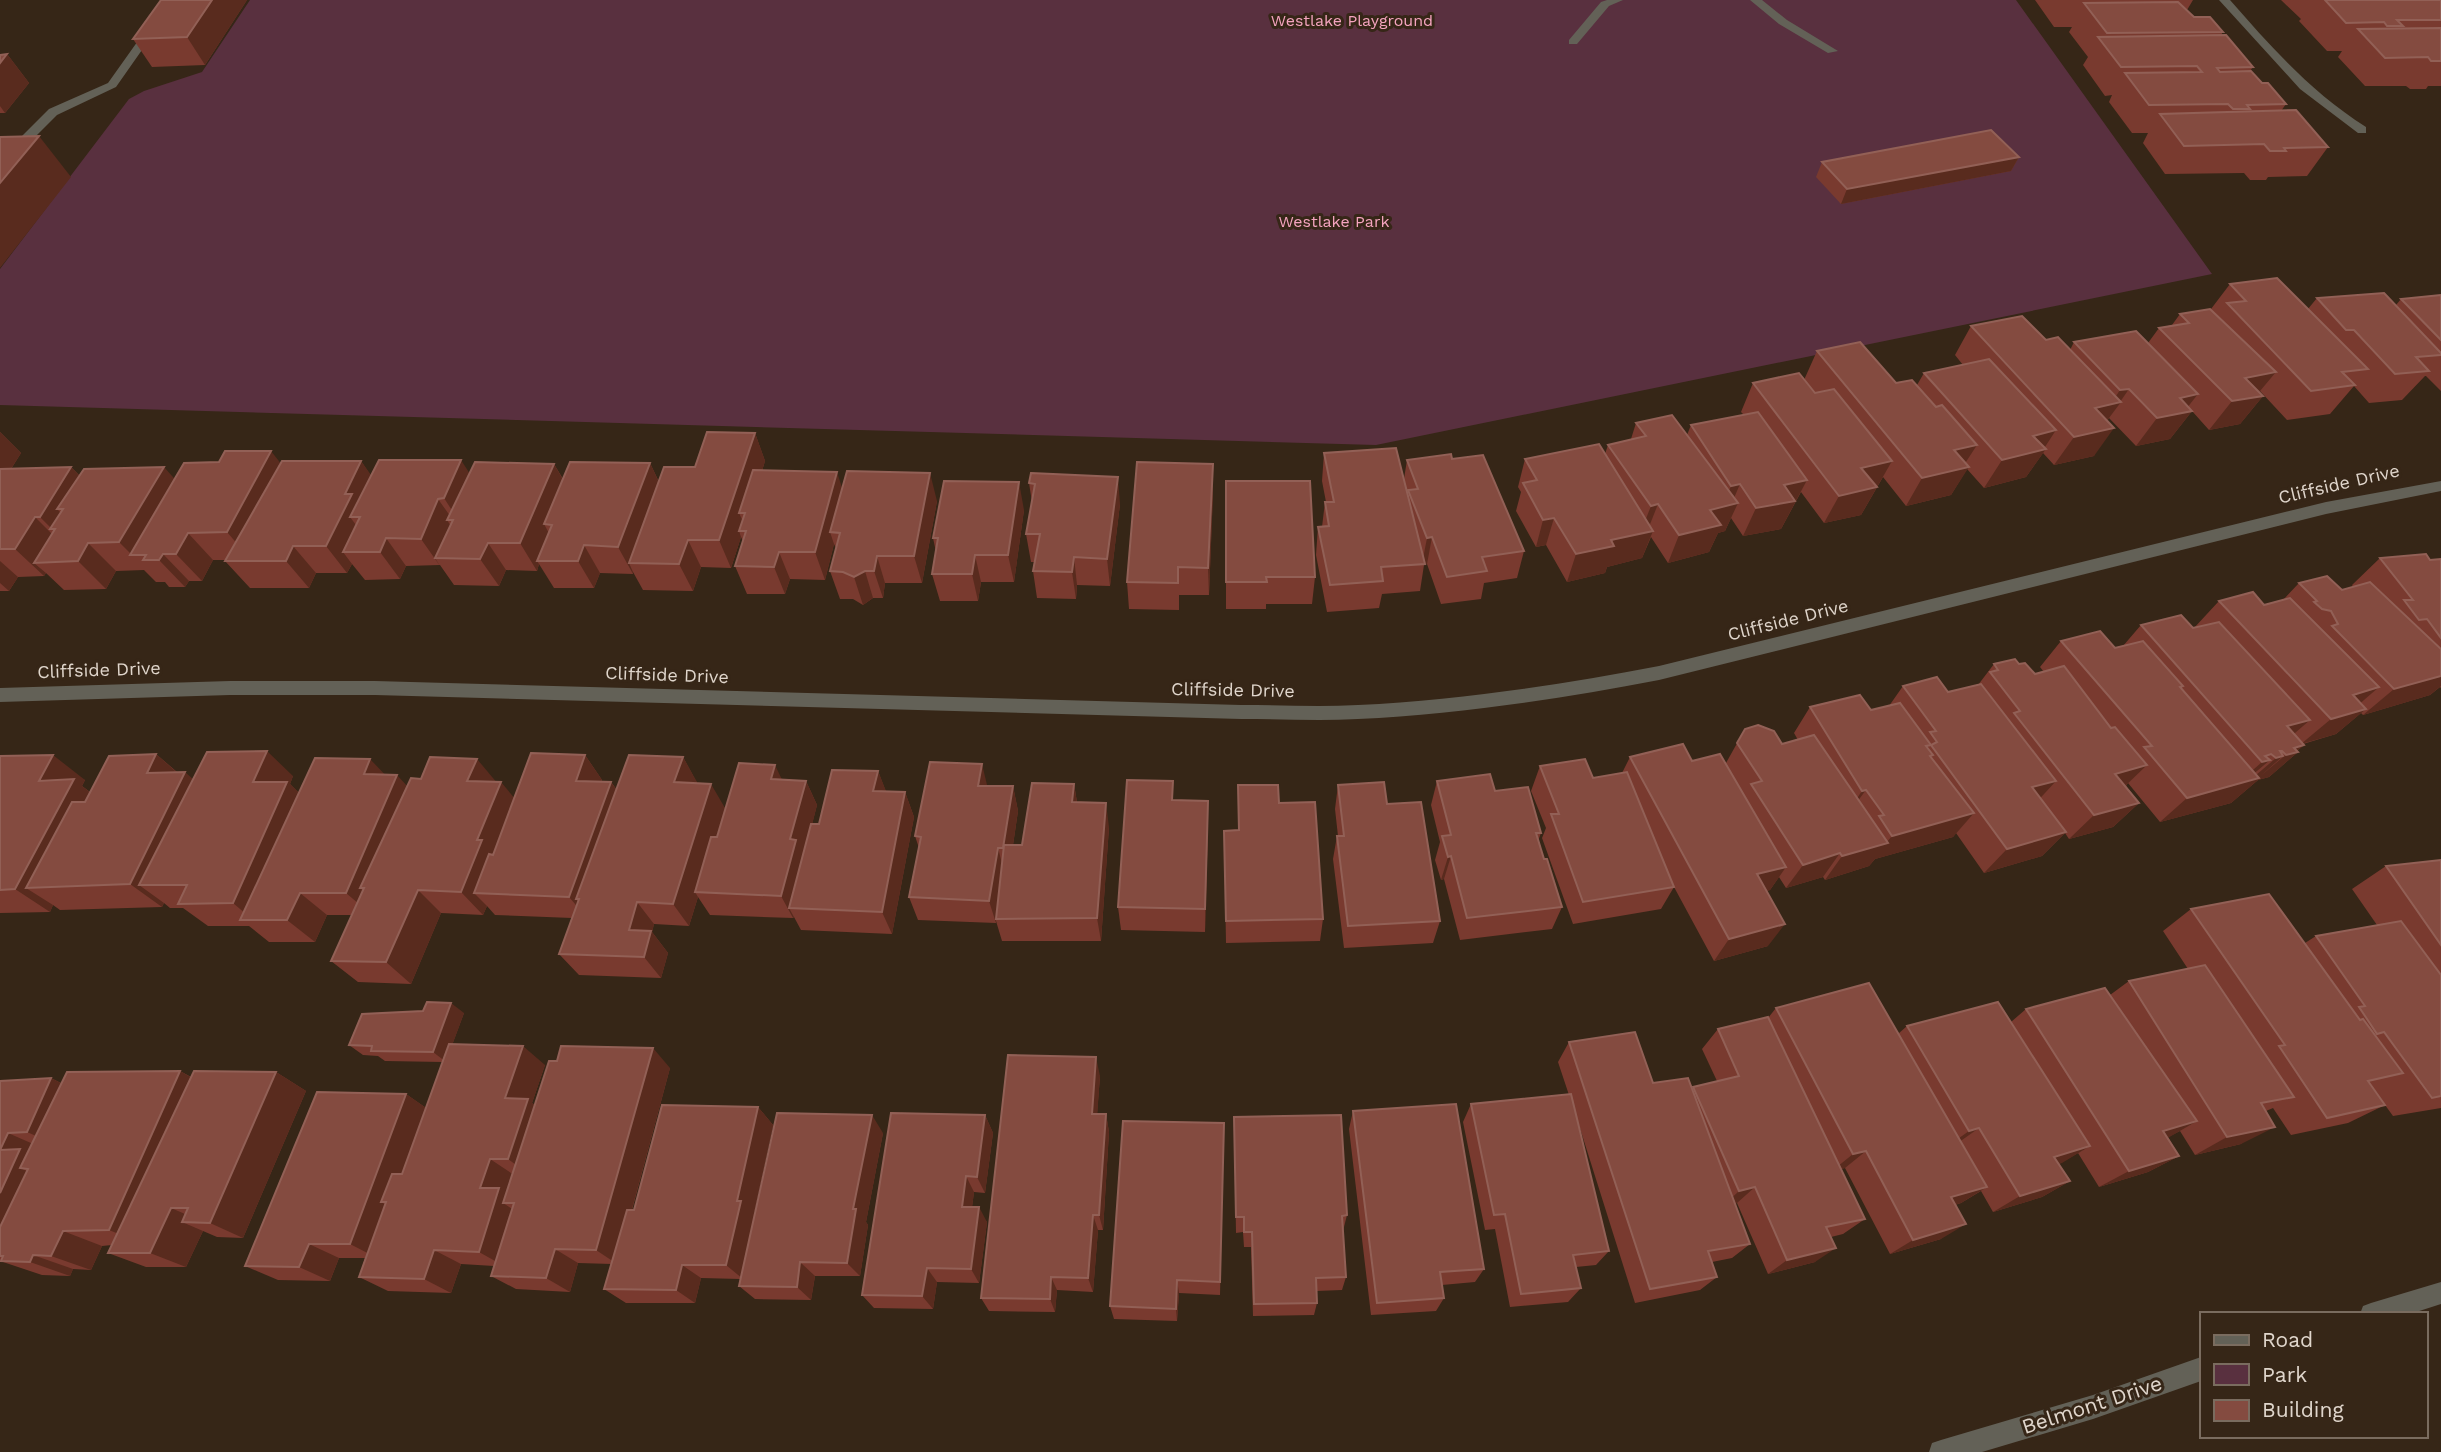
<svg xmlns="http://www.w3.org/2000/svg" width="2441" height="1452" font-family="'Work Sans',sans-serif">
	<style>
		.green { fill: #59303f }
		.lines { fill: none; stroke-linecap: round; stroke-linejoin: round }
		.minor { fill: #636157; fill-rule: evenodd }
		.wall { fill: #793a2f }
		.shaded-wall { fill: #592b1e }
		.building { fill: #844b40; stroke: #926056; stroke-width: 2 }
		.labels { text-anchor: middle; stroke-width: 6; stroke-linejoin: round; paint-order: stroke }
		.far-park-label { font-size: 16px; fill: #f5a4bf; stroke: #362617 }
		.street-label { font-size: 18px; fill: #e0d6cc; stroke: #362617 }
		.near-street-label { font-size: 21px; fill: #e0d6cc; stroke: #362617 }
	</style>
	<rect width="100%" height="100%" fill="#362617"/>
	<polygon class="green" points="250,0 2016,0 2212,274 1376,445 0,405 0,269 129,99 144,91 202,72"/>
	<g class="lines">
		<g class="minor">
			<polygon points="167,0 177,0 116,87 57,115 4,168 0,169 0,158 49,109 108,83"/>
			<polygon points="1607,0 1623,0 1609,6 1577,44 1569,44 1569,40 1601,2"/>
			<polygon points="1750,0 1762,0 1787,20 1838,51 1828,53 1779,24"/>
			<path d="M2219,0H2230C2272,48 2312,93 2366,127V133H2358L2300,89Z"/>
			<path d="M2441,481V491L2326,514L1659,680C1560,699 1459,714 1358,719C1319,721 1280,719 1241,719L375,695H230L0,702V688L230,681H375L1241,705C1280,705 1319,707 1358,705C1459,700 1560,685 1659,666L2326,502Z"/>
			<polygon points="2441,1282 2441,1304 2410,1314 2360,1314 2363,1306 2371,1303"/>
			<polygon points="2201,1357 2201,1381 2093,1419 1982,1452 1929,1452 1932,1443 1941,1440 2093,1395"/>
		</g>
	</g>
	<g class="wall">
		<polygon points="247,0 205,65 152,67 133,39"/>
		<polygon points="2035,0 2193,0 2187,10 2194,17 2223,32 2221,35 2253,67 2250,71 2262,83 2286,104 2281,111 2328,147 2307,176 2268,177 2266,180 2250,180 2244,173 2165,174 2143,143 2148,133 2132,133 2109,102 2112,95 2105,96 2083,65 2088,57 2069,32 2072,27 2054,27"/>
		<polygon points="2281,0 2441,0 2441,86 2428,86 2426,89 2410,89 2406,86 2365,86 2338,57 2342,51 2327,51 2299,21 2301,19"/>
		<polygon points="7,54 29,83 5,113 0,113 0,55"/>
		<polygon points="2019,157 2011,171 1841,204 1816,177 1822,162"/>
		<polygon points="2230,284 2308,309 2317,298 2396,305 2401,299 2441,295 2441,391 2426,376 2425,376 2402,400 2369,403 2354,386 2330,414 2287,420 2260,391 2259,392 2263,396 2240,424 2209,430 2192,411 2170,439 2136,446 2109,418 2107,421 2094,456 2054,465 2043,453 2026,477 1984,488 1967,469 1951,495 1906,506 1883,477 1861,515 1824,523 1801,492 1781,529 1743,536 1731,518 1725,531 1718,533 1709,552 1668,563 1651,537 1642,558 1607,567 1605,573 1567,582 1546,545 1536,547 1516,511 1521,492 1518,487 1525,459 1605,454 1608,445 1631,439 1636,423 1687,435 1691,425 1744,415 1741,412 1753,383 1804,380 1817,351 1896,383 1917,385 1924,373 1963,365 1955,355 1971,326 2046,340 2070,350 2074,342 2148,343 2159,328 2172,325 2180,314 2211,309"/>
		<polygon points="0,432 21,453 11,469 71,467 79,475 174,479 281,463 361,461 371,476 470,473 554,464 563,479 650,463 659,482 695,467 755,433 765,461 762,471 842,489 937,501 922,583 885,583 883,598 873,598 863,605 853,599 840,599 830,571 836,548 834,544 825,580 790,579 785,594 747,594 735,566 743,541 741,537 731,568 701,567 693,591 643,590 633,572 633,574 600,573 594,588 554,588 539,564 537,571 506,570 499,586 454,585 440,565 406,566 400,579 365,580 352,564 347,573 316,573 309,588 250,588 225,561 226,560 213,560 202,581 189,581 185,587 169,587 165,582 156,582 144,570 116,571 106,589 64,590 46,573 44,576 18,577 9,591 0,591"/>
		<polygon points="1324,453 1404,479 1407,460 1452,459 1524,551 1517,578 1484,583 1481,599 1441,604 1427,564 1424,565 1420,591 1382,594 1379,608 1327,612 1316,555 1318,527 1322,527 1325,502 1326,502 1322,481"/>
		<polygon points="1213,464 1213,492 1209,595 1179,595 1179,610 1129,609 1127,582"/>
		<polygon points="1031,473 1120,504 1110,586 1077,585 1076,599 1037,598 1033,571 1034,562 1031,562 1026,534 1032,502 1029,483"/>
		<polygon points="1226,481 1315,577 1312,604 1266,604 1266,609 1226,609"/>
		<polygon points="1024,510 1014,582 981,582 978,601 940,601 932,574 936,552 933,538"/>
		<polygon points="2380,558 2430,560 2441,559 2441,688 2440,687 2430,695 2363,715 2361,713 2336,734 2303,744 2304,745 2297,751 2298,752 2269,777 2258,780 2231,803 2160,822 2128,783 2126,786 2139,803 2113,827 2069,839 2065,833 2042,856 1984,873 1956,833 1953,837 1875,859 1869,866 1825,880 1823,877 1786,888 1779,877 1770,890 1766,891 1768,946 1714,961 1674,887 1661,909 1573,924 1542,838 1546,828 1531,791 1540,766 1593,778 1622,773 1630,757 1726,763 1745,729 1782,744 1798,740 1794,733 1810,707 1871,710 1889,706 1903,686 1948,692 1978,685 1994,664 2019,664 2035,674 2044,672 2040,667 2061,641 2115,648 2123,646 2141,625 2194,628 2219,601 2264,605 2283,600 2299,583 2342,590 2353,587 2352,585"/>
		<polygon points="156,754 177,772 193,779 293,776 290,784 299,793 385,775 407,786 496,782 514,798 585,755 602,780 602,781 611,782 617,790 683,757 697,783 725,808 716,837 782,780 806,781 817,805 812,824 819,824 878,771 886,792 905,792 914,817 892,934 801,930 794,917 793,918 710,915 698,897 689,926 654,924 652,932 668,953 661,978 579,975 559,954 572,918 495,915 487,906 483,915 441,913 411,984 358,982 331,961 352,915 327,915 315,942 269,942 249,926 208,926 183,908 170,908 164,903 162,907 60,910 53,905 50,912 0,913 0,756 85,780 82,786 90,792"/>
		<polygon points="1437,781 1495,791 1541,833 1538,841 1562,907 1552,929 1460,940 1444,879 1441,880 1435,860 1440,842 1431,805"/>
		<polygon points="1074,784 1077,802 1109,827 1101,941 1002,941 996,921 996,923 918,920 909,897 919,848 915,836 987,786 1013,786 1018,811 1013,845 1022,845"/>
		<polygon points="1238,785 1279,803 1323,919 1320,941 1226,943 1224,831 1238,830"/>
		<polygon points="1338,785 1387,804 1440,921 1433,943 1344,948 1333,859 1337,836 1338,836 1335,809"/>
		<polygon points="1174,800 1208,825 1205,932 1121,930 1118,907"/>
		<polygon points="2441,860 2441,1108 2393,1116 2385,1105 2348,1123 2291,1135 2273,1108 2266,1111 2241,1144 2195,1155 2180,1131 2168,1137 2179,1156 2148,1172 2099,1187 2078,1153 2059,1164 2070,1181 2042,1197 1993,1212 1981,1191 1961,1203 1955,1205 1941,1239 1890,1254 1845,1168 1841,1169 1865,1219 1843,1234 1831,1237 1815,1262 1768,1274 1737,1203 1735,1204 1750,1244 1732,1258 1712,1262 1717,1277 1700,1290 1635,1303 1578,1122 1609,1251 1596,1265 1576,1267 1581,1288 1568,1302 1510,1307 1495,1229 1485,1230 1463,1122 1471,1104 1569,1095 1558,1062 1569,1042 1653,1083 1692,1089 1693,1087 1717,1081 1702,1049 1718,1029 1768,1018 1776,1008 1898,1034 1907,1026 2011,1022 2026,1009 2110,995 2129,981 2188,969 2163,931 2191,909 2305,943 2316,936 2377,925 2352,889 2386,866"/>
		<polygon points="464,1013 452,1045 545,1065 532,1103 535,1105 670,1068 632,1210 634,1210 758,1107 773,1125 754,1213 755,1214 883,1133 866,1222 868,1225 860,1276 815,1276 811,1300 755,1299 739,1286 740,1279 701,1278 695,1303 626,1303 604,1289 612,1264 578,1263 570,1292 516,1289 491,1276 494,1266 461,1264 451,1293 388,1291 359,1277 365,1258 339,1258 330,1281 278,1280 245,1266 406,1094 426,1108 443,1062 385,1061 378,1056 363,1055 349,1045"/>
		<polygon points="180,1071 191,1077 276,1072 306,1091 243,1238 217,1237 203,1231 186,1267 146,1267 108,1253 112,1245 102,1246 91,1270 73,1269 70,1276 42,1275 0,1261 0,1081 51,1078 61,1083"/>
		<polygon points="1100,1076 1097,1114 1106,1114 1109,1132 1103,1230 1098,1230 1093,1292 1057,1290 1055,1312 989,1311 981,1298"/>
		<polygon points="1353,1111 1484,1269 1475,1282 1442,1285 1444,1298 1436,1311 1371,1315 1349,1129"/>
		<polygon points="985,1115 993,1133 985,1193 974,1192 972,1207 987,1222 979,1283 937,1282 933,1309 874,1308 862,1295"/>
		<polygon points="1234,1117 1347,1215 1343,1231 1346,1277 1342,1290 1316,1291 1317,1303 1314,1315 1253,1316 1251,1247 1244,1247 1243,1232 1236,1233"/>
		<polygon points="1224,1123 1220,1295 1179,1293 1177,1321 1114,1319 1110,1306"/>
	</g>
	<g class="shaded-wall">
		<polygon points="212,0 247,0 205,65 187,37"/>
		<polygon points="7,54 29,83 5,113 0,106 0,63"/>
		<polygon points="39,136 71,177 0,268 0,183"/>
		<polygon points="2019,157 2011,171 1841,204 1847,189"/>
		<polygon points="2276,372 2255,397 2263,396 2240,424 2209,430 2232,401 2245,378"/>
		<polygon points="2129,389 2120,402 2121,402 2100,430 2095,408 2110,405 2120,390"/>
		<polygon points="2198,394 2183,413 2192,411 2170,439 2136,446 2157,418 2180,398"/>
		<polygon points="2114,428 2094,456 2054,465 2074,437"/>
		<polygon points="2056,430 2043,450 2046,449 2026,477 1984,488 2002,460 2033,436"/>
		<polygon points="0,432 21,453 0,486"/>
		<polygon points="755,433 765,461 747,518 745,513 739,513 745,526 739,531 741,537 731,568 719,540"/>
		<polygon points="1977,445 1962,468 1969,467 1951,495 1906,506 1922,478 1954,450"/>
		<polygon points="271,451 293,479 251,560 227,532"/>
		<polygon points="461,460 479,488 462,526 444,498"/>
		<polygon points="361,461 381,489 360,517 350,517 365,537 343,552 352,564 347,573 326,546 345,494"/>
		<polygon points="1892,461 1861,515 1824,523 1839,496 1861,468"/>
		<polygon points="650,463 663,491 629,563 633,572 633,574 618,547"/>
		<polygon points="554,464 570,492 552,525 544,524 551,537 537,561 539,564 537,571 520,543"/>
		<polygon points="1213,464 1213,492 1209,595 1208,568"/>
		<polygon points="71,467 98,495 57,509 77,529 52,529 40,517"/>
		<polygon points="164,467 189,495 146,555 132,555 119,542"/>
		<polygon points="837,472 846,500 830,532 834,544 825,580 815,552"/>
		<polygon points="930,473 937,501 922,583 914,556"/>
		<polygon points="1118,477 1120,504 1110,586 1107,559"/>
		<polygon points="1807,480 1781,529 1743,536 1756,508 1784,485"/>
		<polygon points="1019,482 1024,510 1014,582 1008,555"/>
		<polygon points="1740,484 1731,505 1738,503 1725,531 1718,533 1709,552 1668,563 1679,535 1710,510 1722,507 1731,486"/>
		<polygon points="438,499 453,520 447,520 454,531 435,558 440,566 421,539"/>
		<polygon points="1658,504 1647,532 1640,534 1651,506"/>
		<polygon points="35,517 63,545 34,563 46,573 44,576 15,549"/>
		<polygon points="1554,518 1546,545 1536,547 1543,520"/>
		<polygon points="1653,531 1642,558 1607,567 1605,573 1567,582 1576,554 1611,540"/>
		<polygon points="188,533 213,560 202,581 176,554"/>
		<polygon points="1432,537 1427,564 1422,564 1427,538"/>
		<polygon points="386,538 406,566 400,579 380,552"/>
		<polygon points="688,540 701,567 693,591 679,564"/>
		<polygon points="88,543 116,571 106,589 78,561"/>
		<polygon points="488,543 506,570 499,586 480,559"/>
		<polygon points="584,545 600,573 594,588 578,561"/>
		<polygon points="293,546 316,573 309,588 286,561"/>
		<polygon points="779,552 790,579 785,594 774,567"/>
		<polygon points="163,554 189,581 185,587 159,560"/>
		<polygon points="975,555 981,582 978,601 972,574"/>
		<polygon points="877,556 885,583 883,598 874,571"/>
		<polygon points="1074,557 1077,585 1076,599 1072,572"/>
		<polygon points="0,561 18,577 9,591 0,583"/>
		<polygon points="865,571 873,598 863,605 854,577"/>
		<polygon points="2441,676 2441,686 2430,695 2363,715 2394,689"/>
		<polygon points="2379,687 2349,713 2353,695"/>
		<polygon points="2366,709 2336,734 2301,744 2331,719"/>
		<polygon points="2310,720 2281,745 2287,726"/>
		<polygon points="2304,745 2295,753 2298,752 2269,777 2258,780 2231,803 2160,822 2187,798 2237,784 2262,762 2270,760 2244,782 2249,781 2276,758 2283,756 2257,779 2258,778 2294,748"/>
		<polygon points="267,751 293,776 290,784 313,806 253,920 233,903 253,782"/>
		<polygon points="156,754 182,777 185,772 213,797 139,885 164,903 162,907 130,884 147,773"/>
		<polygon points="53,755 85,780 82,786 105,804 26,888 53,905 50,912 15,889 39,781"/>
		<polygon points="585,755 602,780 594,805 576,781"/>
		<polygon points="683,757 697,782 689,807 674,782"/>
		<polygon points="370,759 393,783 397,775 419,799 364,888 360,888 377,903 372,915 346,893 364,774"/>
		<polygon points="477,759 498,784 467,781"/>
		<polygon points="982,764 988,789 978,786"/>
		<polygon points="775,765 787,790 771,779"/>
		<polygon points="2147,765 2121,790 2115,774"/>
		<polygon points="878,771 888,796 873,791"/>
		<polygon points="806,781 817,805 804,857 789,908 794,917 793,918 781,896 790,839"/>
		<polygon points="2056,781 2033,806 2032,787"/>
		<polygon points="501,782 521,806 474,893 487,906 483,915 461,892 477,840"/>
		<polygon points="611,782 628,806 579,899 576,899 589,915 588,919 569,897"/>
		<polygon points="711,784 725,808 699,892 695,892 698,897 689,926 673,904"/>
		<polygon points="1074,784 1078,809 1072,802"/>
		<polygon points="1013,786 1018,811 1009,872 1003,848"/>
		<polygon points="1866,790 1848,814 1845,816 1862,791"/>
		<polygon points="905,792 914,817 892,934 882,912"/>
		<polygon points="1208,801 1208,825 1205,932 1205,909"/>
		<polygon points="1106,803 1109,827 1101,941 1097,918"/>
		<polygon points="2139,803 2113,827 2069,839 2094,815"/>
		<polygon points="1974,813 1953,837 1875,859 1869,866 1825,880 1842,856 1886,843 1892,836"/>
		<polygon points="2066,832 2042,856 1984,873 2007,849"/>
		<polygon points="998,848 1004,871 996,919 996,923 989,901"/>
		<polygon points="1840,853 1823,877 1786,888 1803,865"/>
		<polygon points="1451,856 1444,879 1441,880 1448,857"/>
		<polygon points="1786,867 1770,890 1742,897 1757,874"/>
		<polygon points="418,890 441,913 411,984 386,962"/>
		<polygon points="300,893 327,915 315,942 287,920"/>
		<polygon points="637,902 654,924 652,932 668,953 661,978 644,957 629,930"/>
		<polygon points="1785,924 1768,946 1714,961 1729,939"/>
		<polygon points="451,1003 464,1013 446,1062 433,1052"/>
		<polygon points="523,1046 545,1065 532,1103 550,1117 531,1176 508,1159 505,1098"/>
		<polygon points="653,1048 670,1068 617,1264 596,1250"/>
		<polygon points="1096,1057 1100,1076 1096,1132 1092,1114"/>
		<polygon points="180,1071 213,1090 146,1245 109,1230"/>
		<polygon points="276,1072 306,1091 243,1238 210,1223"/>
		<polygon points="51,1078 88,1097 66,1149 27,1132"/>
		<polygon points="406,1094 432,1112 397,1208 386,1202 381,1202 396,1210 379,1259 350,1244"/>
		<polygon points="758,1107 773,1125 754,1213 757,1216 743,1279 726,1265 737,1201"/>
		<polygon points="1106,1114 1109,1132 1103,1230 1099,1215"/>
		<polygon points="872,1115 883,1133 866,1222 868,1225 860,1276 847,1263 853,1209"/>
		<polygon points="985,1115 993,1133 985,1193 977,1177"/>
		<polygon points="2197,1121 2166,1139 2163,1131"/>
		<polygon points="2275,1127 2241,1144 2195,1155 2227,1137"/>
		<polygon points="1979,1128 1955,1145 1945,1148 1969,1131"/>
		<polygon points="8,1133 47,1150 28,1169 20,1168 52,1182 0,1246 0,1150"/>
		<polygon points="2090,1146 2062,1163 2027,1173 2054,1157"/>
		<polygon points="1866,1151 1845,1168 1832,1171 1853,1154"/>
		<polygon points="2179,1156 2148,1172 2099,1187 2129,1171"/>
		<polygon points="490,1159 514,1175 514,1203 503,1203 520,1214 504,1266 479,1252 480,1188"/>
		<polygon points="966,1176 974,1192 970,1223 962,1207"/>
		<polygon points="2070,1181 2042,1197 1993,1212 2020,1196"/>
		<polygon points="1755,1187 1737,1203 1722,1207 1739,1191"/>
		<polygon points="1987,1187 1961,1203 1927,1213 1951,1197"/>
		<polygon points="979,1207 987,1222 979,1283 971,1269"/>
		<polygon points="171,1208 206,1223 182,1222 203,1231 186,1267 150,1253"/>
		<polygon points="1093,1215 1098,1230 1093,1292 1088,1278"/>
		<polygon points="1966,1224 1941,1239 1890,1254 1913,1240"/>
		<polygon points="63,1231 102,1246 91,1270 51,1256"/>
		<polygon points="309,1244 339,1258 330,1281 299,1267"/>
		<polygon points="1836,1248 1815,1262 1768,1274 1787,1260"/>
		<polygon points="555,1249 578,1263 570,1292 546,1278"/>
		<polygon points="434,1250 461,1264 451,1293 424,1279"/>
		<polygon points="33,1255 73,1269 70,1276 30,1262"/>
		<polygon points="800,1262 815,1276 811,1300 797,1287"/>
		<polygon points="682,1265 701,1278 695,1303 676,1290"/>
		<polygon points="927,1268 937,1282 933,1309 922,1296"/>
		<polygon points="1051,1277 1057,1290 1055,1312 1050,1299"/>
		<polygon points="1177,1280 1179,1293 1177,1321 1176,1309"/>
	</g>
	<g class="building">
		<polygon points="161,0 212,0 187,37 133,39"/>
		<polygon points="2325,0 2441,0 2441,20 2397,20 2403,26 2387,26 2384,22 2346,23"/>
		<polygon points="2178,2 2194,17 2210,17 2223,32 2107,33 2084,3"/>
		<polygon points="2441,28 2441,61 2431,61 2428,57 2385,58 2358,29"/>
		<polygon points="2226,35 2253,67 2217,68 2220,72 2251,71 2262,83 2268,83 2286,104 2247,105 2250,109 2233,109 2228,104 2149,105 2125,73 2202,72 2197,66 2121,67 2098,37"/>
		<polygon points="7,54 0,63 0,55"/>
		<polygon points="2296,110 2328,147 2284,148 2286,151 2270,151 2264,144 2184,146 2160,114"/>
		<polygon points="1991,130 2019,157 1847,189 1822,162"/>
		<polygon points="39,136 0,183 0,137"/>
		<polygon points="2277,278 2368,369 2342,372 2355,385 2311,391 2227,303 2246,301 2230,284"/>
		<polygon points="2384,293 2441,353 2441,355 2416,357 2429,371 2395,374 2354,330 2346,330 2317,298"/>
		<polygon points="2441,295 2441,340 2401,299"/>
		<polygon points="2210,309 2276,372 2245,378 2263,396 2232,401 2159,328 2189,323 2180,314"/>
		<polygon points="2022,316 2046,340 2058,337 2121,402 2095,408 2114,428 2074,437 1971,326"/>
		<polygon points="2136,331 2198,394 2180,398 2192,411 2157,418 2129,389 2120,390 2074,342"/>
		<polygon points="1860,342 1896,383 1912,380 1936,407 1942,405 1977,445 1954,450 1969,467 1922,478 1817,351"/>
		<polygon points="1989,359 2056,430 2033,436 2046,449 2002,460 1924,373"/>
		<polygon points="1799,373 1815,393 1834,389 1892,461 1861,468 1877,487 1839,496 1753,383"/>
		<polygon points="1758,412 1807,480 1784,485 1795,501 1756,508 1740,484 1731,486 1691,425"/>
		<polygon points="1672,415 1738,503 1710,510 1721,525 1679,535 1658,504 1651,506 1608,445 1646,436 1636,423"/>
		<polygon points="707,432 755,433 719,540 688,540 679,564 629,563 664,467 695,467"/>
		<polygon points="1599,444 1653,531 1611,540 1614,546 1576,554 1554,518 1543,520 1523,483 1537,480 1525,459"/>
		<polygon points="1396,448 1425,564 1381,567 1383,581 1330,585 1318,527 1329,526 1325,502 1334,502 1324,453"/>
		<polygon points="225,451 271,451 227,532 188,533 176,554 163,554 159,560 143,560 146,555 130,555 184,463 219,462"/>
		<polygon points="1451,454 1452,459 1483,455 1524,551 1482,557 1487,571 1447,577 1432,537 1427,538 1408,490 1418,489 1407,460"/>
		<polygon points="379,460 461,460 444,498 438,499 421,539 386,538 380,552 343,552 360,517 350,517"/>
		<polygon points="282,461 361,461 345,494 352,494 326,546 293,546 286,561 225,561"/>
		<polygon points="475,462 554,464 520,543 488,543 480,559 435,558 453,520 447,520"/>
		<polygon points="570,462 650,463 618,547 584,545 578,561 537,561 552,525 544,524"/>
		<polygon points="1137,462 1213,464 1208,568 1178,567 1178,583 1127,582"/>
		<polygon points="71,467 40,517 35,517 15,549 0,549 0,469"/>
		<polygon points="164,467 119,542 88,543 78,561 34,563 55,529 50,529 63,509 57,509 84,469"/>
		<polygon points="753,470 837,472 815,552 779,552 774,567 735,566 746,531 739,531 745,513 739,513"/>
		<polygon points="847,471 930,473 914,556 877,556 874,571 865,571 854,577 843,572 830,571 840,533 830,532"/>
		<polygon points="1031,473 1118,477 1107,559 1074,557 1072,572 1033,571 1040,534 1026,534 1035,484 1029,483"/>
		<polygon points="944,481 1019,482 1008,555 975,555 972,574 932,574 938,538 933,538"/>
		<polygon points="1226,481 1310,481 1315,577 1266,577 1267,582 1226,582"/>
		<polygon points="2426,554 2430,560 2441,559 2441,638 2427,619 2419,620 2404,600 2413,600 2380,558"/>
		<polygon points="2327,576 2342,590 2370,582 2441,649 2441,676 2394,689 2332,626 2338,624 2331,611 2322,609 2314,602 2317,601 2299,583"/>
		<polygon points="2253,592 2264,605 2290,598 2379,687 2353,695 2366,709 2331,719 2219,601"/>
		<polygon points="2181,615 2193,628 2219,622 2310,720 2287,726 2304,745 2294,748 2298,752 2286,755 2282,751 2280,751 2283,756 2276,758 2271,754 2265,756 2270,760 2262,762 2141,625"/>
		<polygon points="2100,631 2115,648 2143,641 2183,686 2180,687 2259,778 2187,798 2144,747 2152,746 2061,641"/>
		<polygon points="2015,659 2019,664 2025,663 2035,674 2064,666 2111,728 2115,727 2147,765 2115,774 2139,803 2094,815 2014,713 2020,711 1990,672 1998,670 1994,664"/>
		<polygon points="1937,677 1948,692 1981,684 2056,781 2032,787 2066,832 2007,849 1931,745 1937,742 1930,732 1936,731 1903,686"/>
		<polygon points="1860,695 1871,710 1900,703 1931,745 1926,746 1933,755 1930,756 1974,813 1892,836 1879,816 1884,815 1866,790 1862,791 1810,707"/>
		<polygon points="1758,725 1774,731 1782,744 1814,735 1888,843 1842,856 1840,853 1803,865 1751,784 1762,781 1737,743 1745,729"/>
		<polygon points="1683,744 1692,761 1720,754 1786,867 1757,874 1785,924 1729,939 1630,757"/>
		<polygon points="267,751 253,782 287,782 233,903 178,904 187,885 139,885 207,752"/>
		<polygon points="531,753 585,755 576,781 611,782 569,897 474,893 489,854 493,855"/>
		<polygon points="156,754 147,773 185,772 130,884 26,888 72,802 85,802 109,756"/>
		<polygon points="53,755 39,781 74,779 15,889 0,890 0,756"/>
		<polygon points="629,755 683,757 674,782 711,784 673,904 637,902 629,930 651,931 644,957 559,954 579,899 576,899"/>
		<polygon points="430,757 477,759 467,781 501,782 477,840 482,840 461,892 418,890 386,962 331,961 364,888 360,888 411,778 421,779"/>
		<polygon points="315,758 370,759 364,774 397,775 346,893 300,893 287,920 240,920"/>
		<polygon points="1585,759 1593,778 1627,772 1674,887 1583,902 1551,814 1559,814 1540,766"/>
		<polygon points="930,762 982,764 978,786 1013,786 1003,848 998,848 989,901 909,897 921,837 915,836"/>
		<polygon points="739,763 775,765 771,779 806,781 790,839 796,840 781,896 695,892 711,837 717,837"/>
		<polygon points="832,770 878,771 873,791 905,792 882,912 789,908 811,824 819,824"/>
		<polygon points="1490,774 1495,791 1528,787 1541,833 1536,833 1544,859 1547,859 1562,907 1467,918 1451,856 1448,857 1442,836 1451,835 1437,781"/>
		<polygon points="1127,780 1173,781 1172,800 1208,801 1205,909 1118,907"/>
		<polygon points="1384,782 1387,804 1421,802 1440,921 1348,926 1337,836 1344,836 1338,785"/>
		<polygon points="1032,783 1074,784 1072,802 1106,803 1097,918 996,919 1004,845 1022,845"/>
		<polygon points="1238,785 1278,785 1279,803 1315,802 1323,919 1226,921 1224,831 1239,830"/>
		<polygon points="2441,860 2441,945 2386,866"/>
		<polygon points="2269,894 2360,1020 2363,1019 2403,1073 2368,1081 2385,1105 2327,1118 2279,1046 2285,1045 2191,909"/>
		<polygon points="2401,921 2441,975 2441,1096 2432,1098 2384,1032 2377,1034 2359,1007 2365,1006 2316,936"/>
		<polygon points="2205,965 2294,1097 2261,1103 2275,1127 2227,1137 2129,981"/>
		<polygon points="1869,983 1987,1187 1951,1197 1966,1224 1913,1240 1866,1151 1853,1154 1776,1008"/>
		<polygon points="2105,988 2197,1121 2163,1131 2179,1156 2129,1171 2026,1009"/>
		<polygon points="427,1002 451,1003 433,1052 371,1051 372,1046 349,1045 362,1014 423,1011"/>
		<polygon points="1998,1002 2090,1146 2054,1157 2070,1181 2020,1196 1979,1128 1969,1131 1907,1026"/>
		<polygon points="1768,1017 1865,1219 1826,1227 1836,1248 1787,1260 1755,1187 1739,1191 1693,1087 1739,1076 1718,1029"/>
		<polygon points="1635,1032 1653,1083 1688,1078 1750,1244 1708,1251 1717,1277 1650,1289 1569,1042"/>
		<polygon points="449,1044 523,1046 505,1098 528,1099 508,1159 490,1159 480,1188 499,1188 479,1252 434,1250 424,1279 359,1277 386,1202 381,1202 392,1174 402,1174"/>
		<polygon points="561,1046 653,1048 596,1250 555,1249 546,1278 491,1276 514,1203 503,1203 549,1061 557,1061"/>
		<polygon points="1008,1055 1096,1057 1092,1114 1106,1114 1099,1215 1093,1215 1088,1278 1051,1277 1050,1299 981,1298"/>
		<polygon points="180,1071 109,1230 63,1231 51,1256 33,1255 30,1262 1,1261 3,1256 0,1256 0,1227 28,1169 20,1168 67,1072"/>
		<polygon points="194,1071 276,1072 210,1223 182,1222 188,1208 171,1208 150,1253 108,1253"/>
		<polygon points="51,1078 27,1132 8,1133 0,1150 20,1149 0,1193 0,1081"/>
		<polygon points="317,1092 406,1094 350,1244 309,1244 299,1267 245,1266"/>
		<polygon points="1571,1094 1609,1251 1573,1255 1581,1288 1521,1294 1505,1214 1494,1215 1471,1104"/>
		<polygon points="1456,1104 1484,1269 1440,1272 1444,1298 1377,1303 1353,1111"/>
		<polygon points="662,1105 758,1107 737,1201 741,1201 726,1265 682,1265 676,1290 604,1289 627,1210 634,1210"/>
		<polygon points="777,1113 872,1115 853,1209 856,1209 847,1263 800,1262 797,1287 739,1286"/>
		<polygon points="891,1113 985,1115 977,1177 966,1176 962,1207 979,1207 971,1269 927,1268 922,1296 862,1295"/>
		<polygon points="1341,1115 1347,1215 1342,1216 1346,1277 1316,1278 1317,1303 1254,1304 1252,1232 1244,1232 1244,1217 1236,1217 1234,1117"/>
		<polygon points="1123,1121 1224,1123 1220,1282 1177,1280 1176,1309 1110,1306"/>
	</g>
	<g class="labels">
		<g class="far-park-label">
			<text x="1352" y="26">Westlake Playground</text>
			<text x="1334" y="227">Westlake Park</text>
		</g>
		<g class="street-label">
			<text transform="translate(2339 484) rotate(-13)" y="6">Cliffside Drive</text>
			<text transform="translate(1788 620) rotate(-14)" y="6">Cliffside Drive</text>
			<text transform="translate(99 670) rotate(-2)" y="6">Cliffside Drive</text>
			<text transform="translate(667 675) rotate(2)" y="6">Cliffside Drive</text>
			<text transform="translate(1233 690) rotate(1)" y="6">Cliffside Drive</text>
		</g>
		<g class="near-street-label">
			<text transform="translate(2092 1405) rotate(-18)" y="7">Belmont Drive</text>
		</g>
	</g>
	<rect x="2200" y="1312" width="228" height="126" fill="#362617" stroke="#7a6c5f" stroke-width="2"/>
	<rect x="2214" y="1335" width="35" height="10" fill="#636157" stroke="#7a6c5f" stroke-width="2"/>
	<text x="2262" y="1347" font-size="21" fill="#e0d6cc">Road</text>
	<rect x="2214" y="1364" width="35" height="21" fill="#59303f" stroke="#7a6c5f" stroke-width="2"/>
	<text x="2262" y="1382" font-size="21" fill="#e0d6cc">Park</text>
	<rect x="2214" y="1400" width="35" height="21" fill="#844b40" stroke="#7a6c5f" stroke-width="2"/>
	<text x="2262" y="1417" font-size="21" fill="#e0d6cc">Building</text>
</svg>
